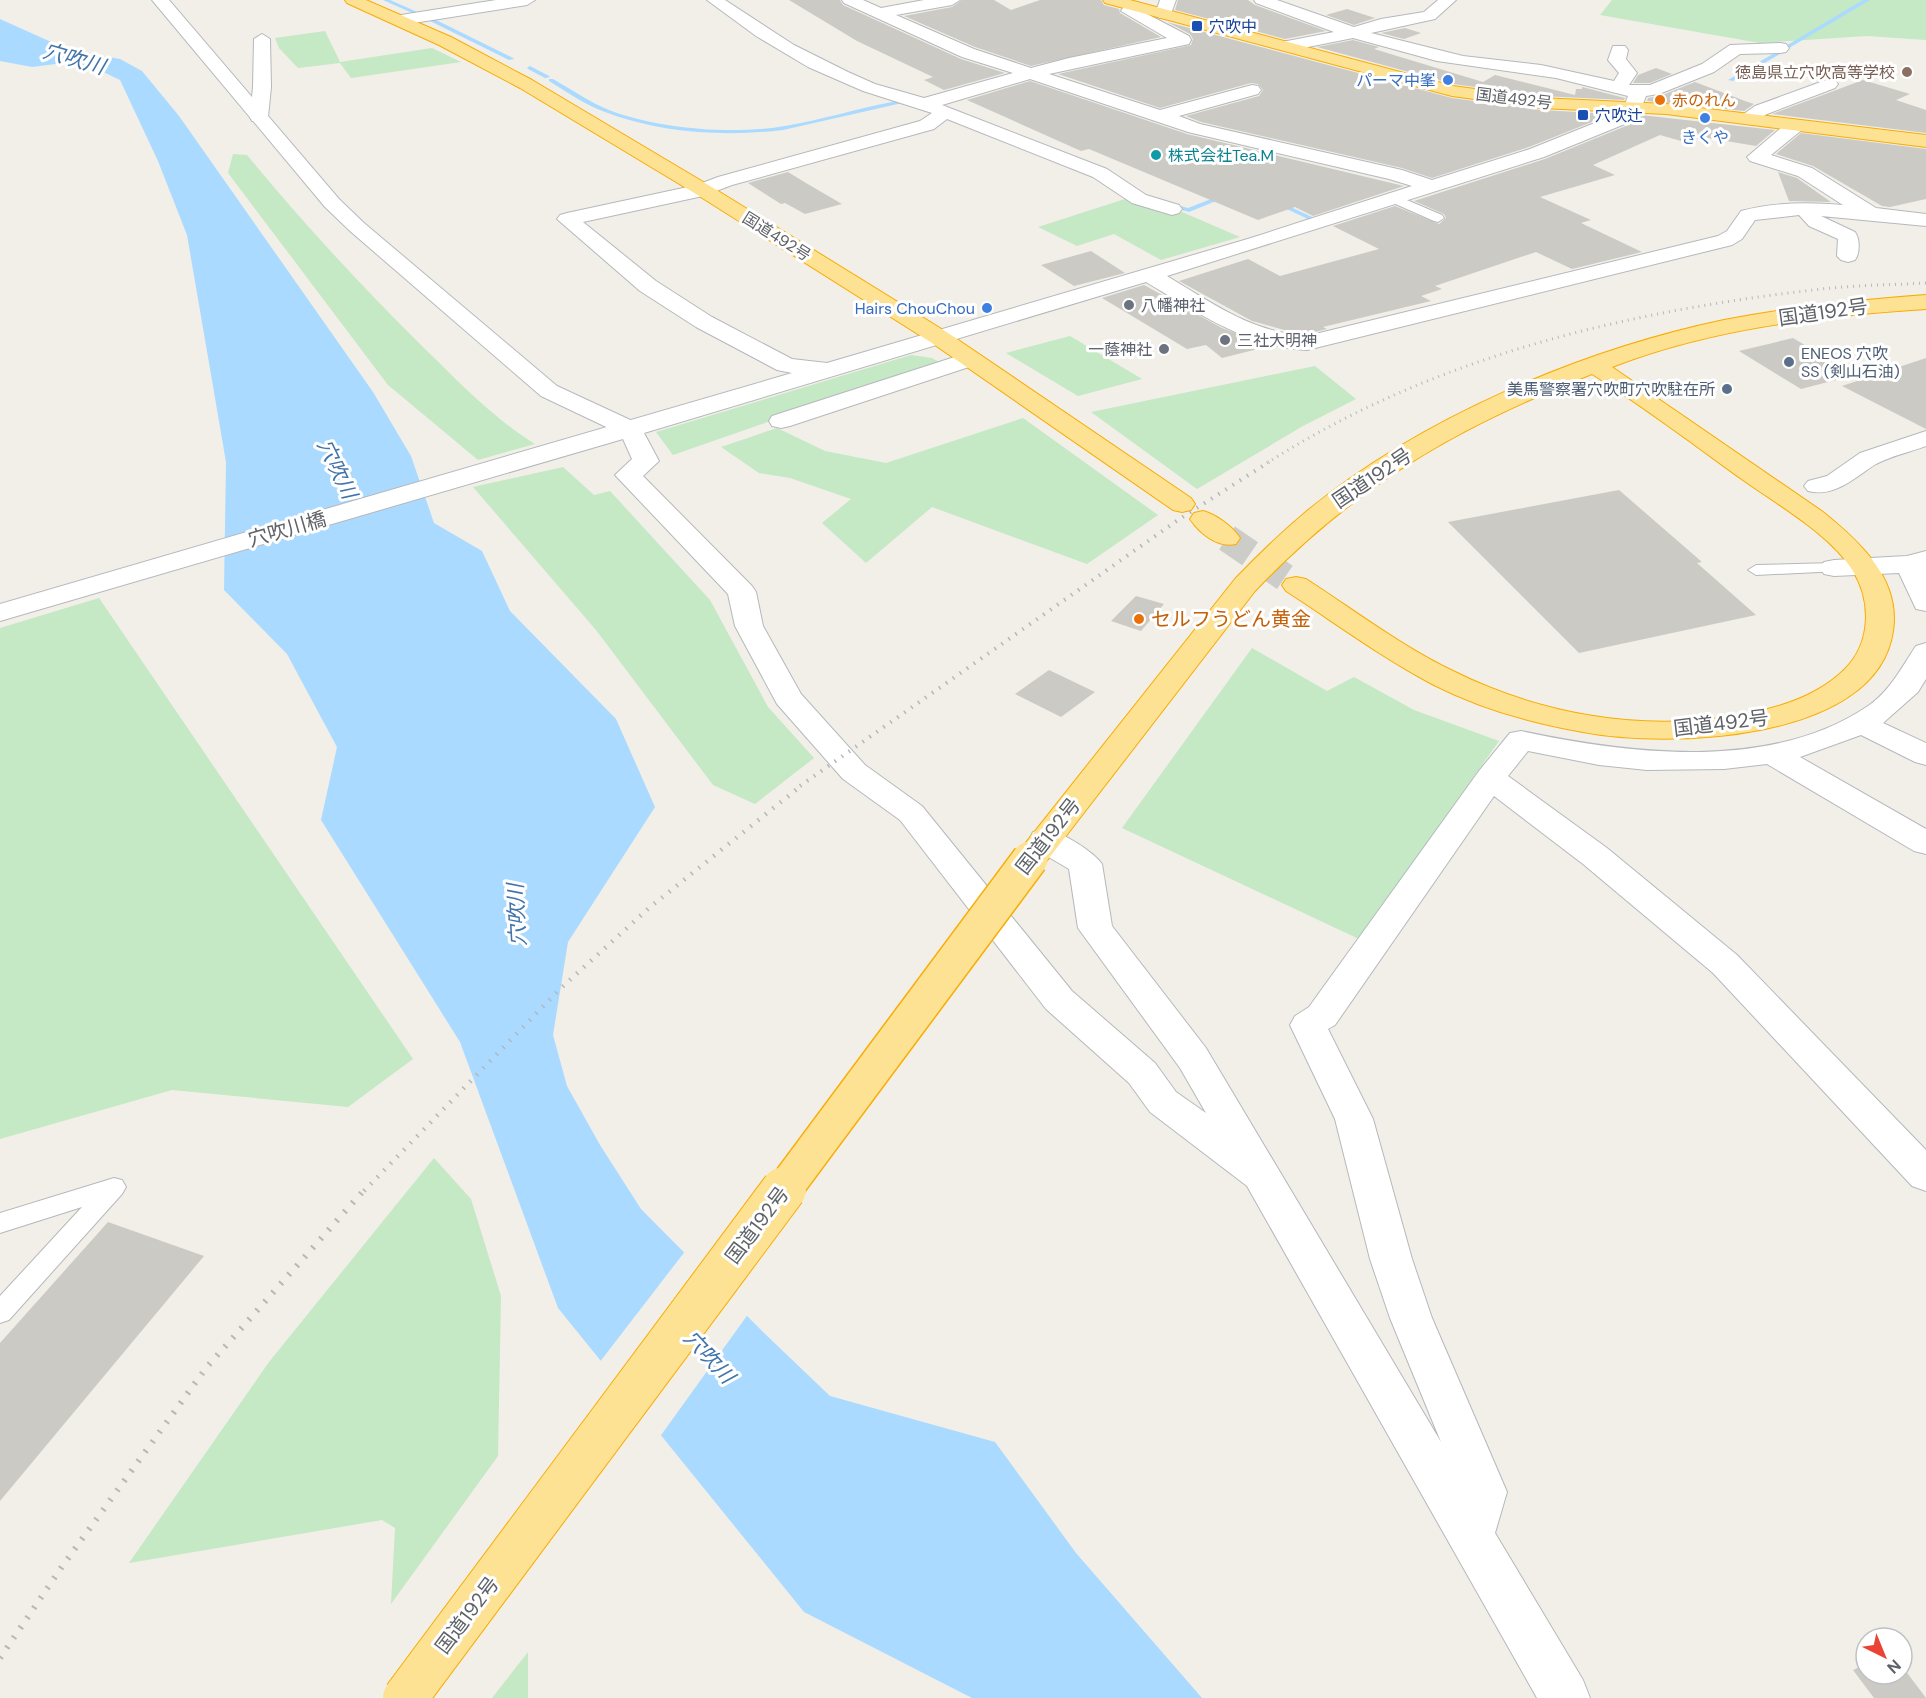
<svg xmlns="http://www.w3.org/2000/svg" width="1926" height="1698" font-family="'DM Sans','Noto Sans JP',sans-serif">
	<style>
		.green { fill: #c5e8c5 }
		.water { fill: #aadaff }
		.pier { fill: #f1efe8 }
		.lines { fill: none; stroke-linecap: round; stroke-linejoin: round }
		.stream { fill: #aadaff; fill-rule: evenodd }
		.building { fill: #cccac5 }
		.highway-tunnel { stroke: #ccccc8; stroke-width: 28; stroke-dasharray: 28 14; stroke-linecap: butt }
		.lane-casing { stroke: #b5b8bc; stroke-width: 2 }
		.street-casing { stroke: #b5b8bc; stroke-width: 2 }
		.secondary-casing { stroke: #b6babf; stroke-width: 2 }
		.highway-casing { stroke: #f9ab00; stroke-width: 2 }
		.lane { fill: #fff; fill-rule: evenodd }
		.street { fill: #fff; fill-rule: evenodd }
		.secondary { fill: #fff; fill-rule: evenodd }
		.highway { fill: #fde293; fill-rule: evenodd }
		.rail-far3 { stroke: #b6b7b8; stroke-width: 3; stroke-dasharray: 1 5; stroke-linecap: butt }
		.rail-far2 { stroke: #b6b7b8; stroke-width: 4; stroke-dasharray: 1.5 7; stroke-linecap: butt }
		.rail-far1 { stroke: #b6b7b8; stroke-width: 4.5; stroke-dasharray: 1.5 8; stroke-linecap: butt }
		.rail { stroke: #b6b7b8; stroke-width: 6; stroke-dasharray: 2 10; stroke-linecap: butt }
		.highway-bridge-far1-casing { stroke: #f9ab00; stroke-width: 38; stroke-linecap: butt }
		.highway-bridge-casing { stroke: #f9ab00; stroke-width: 46; stroke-linecap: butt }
		.highway-bridge-far1 { stroke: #fde293; stroke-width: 35 }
		.highway-bridge { stroke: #fde293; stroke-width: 44 }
		.transit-dot { fill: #1a4fb4; stroke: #fff; stroke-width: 2 }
		.education-dot { fill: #8d6e63; stroke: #fff; stroke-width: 2 }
		.shop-dot { fill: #3f7fe0; stroke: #fff; stroke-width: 2 }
		.food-dot { fill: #e8710a; stroke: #fff; stroke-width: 2 }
		.culture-dot { fill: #0f9aa8; stroke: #fff; stroke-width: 2 }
		.worship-dot { fill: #6b7280; stroke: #fff; stroke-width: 2 }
		.service-dot { fill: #5c6f8a; stroke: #fff; stroke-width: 2 }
		.labels { text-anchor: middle; stroke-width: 6; stroke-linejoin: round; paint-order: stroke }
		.far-transit-label { font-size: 16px; fill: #164399; stroke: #fff; text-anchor: start }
		.far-education-label { font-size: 16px; fill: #785e54; stroke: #fff; text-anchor: end }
		.far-shop-label { font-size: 16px; fill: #366cbe; stroke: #fff; text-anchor: end }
		.far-street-label { font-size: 16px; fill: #5f6368; stroke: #fff }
		.far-food-label { font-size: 16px; fill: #c56008; stroke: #fff; text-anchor: start }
		.far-culture-label { font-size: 16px; fill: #0d838f; stroke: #fff; text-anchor: start }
		.far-worship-label { font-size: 16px; fill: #5b616d; stroke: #fff; text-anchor: start }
		.far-service-label { font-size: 16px; fill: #4e5e75; stroke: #fff; text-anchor: start }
		.street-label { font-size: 20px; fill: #5f6368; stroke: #fff }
		.food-label { font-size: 20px; fill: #c56008; stroke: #fff; text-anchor: start }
		.water-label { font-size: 21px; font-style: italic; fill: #4174aa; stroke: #fff }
	</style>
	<rect width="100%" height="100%" fill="#f1efe8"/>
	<g class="green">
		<polygon points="1612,0 1926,0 1926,40 1867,36 1760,43 1600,15"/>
		<polygon points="325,31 340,62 432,48 461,62 351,78 340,63 298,68 279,48 275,38"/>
		<path d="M233,154L247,155C303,223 362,287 425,349C460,383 494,419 535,444L478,460L388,385L228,173Z"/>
		<polygon points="1128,198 1182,212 1240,237 1161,260 1114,234 1077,246 1038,227"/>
		<polygon points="1070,336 1142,379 1078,396 1006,353"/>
		<polygon points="911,355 932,358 939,362 673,455 656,432"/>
		<polygon points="1315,366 1356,399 1303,426 1197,489 1091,412"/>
		<polygon points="1023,418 1158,515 1087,564 932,507 866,563 822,523 851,499 790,478 759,473 721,447 777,428 825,451 886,463"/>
		<polygon points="563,467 594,495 610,491 710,600 768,707 814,758 755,804 713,785 596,630 473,487"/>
		<polygon points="99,598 413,1059 348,1107 172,1090 0,1139 0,628"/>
		<polygon points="1252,648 1327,691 1354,677 1414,710 1499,741 1359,939 1122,828"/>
		<polygon points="434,1158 471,1199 501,1296 498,1456 391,1604 395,1528 382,1520 129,1563 269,1362"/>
		<polygon points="528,1652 528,1698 492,1698"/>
	</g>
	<polygon class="water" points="0,19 69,50 120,59 142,71 179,116 373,392 411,456 434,523 482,551 510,611 616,719 655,807 568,942 553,1035 567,1086 600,1145 641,1209 763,1332 830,1396 995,1442 1076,1553 1202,1698 972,1698 804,1612 558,1308 460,1042 321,820 337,747 287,654 224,590 226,462 187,235 158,161 120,80 97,69 71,62 32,67 0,61"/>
	<polygon class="pier" points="686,1250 749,1313 659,1438 599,1363"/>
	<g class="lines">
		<g class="stream">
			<polygon points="383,0 390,0 424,15 419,16"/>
			<polygon points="1863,0 1870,0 1789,48 1784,47"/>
			<polygon points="428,16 513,58 514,59 509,60 426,19"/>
			<polygon points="1778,51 1781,53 1780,54 1733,81 1728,80"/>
			<polygon points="530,66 549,76 550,77 545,78 528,69 527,68"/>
			<path d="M549,79H553C571,89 589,102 609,110C659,129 732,135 785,126C821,120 856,109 892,102L908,99L911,101L783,130C725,137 660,133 605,112C585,105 567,92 549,81Z"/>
			<polygon points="1224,194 1227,196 1226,197 1189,212 1165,205 1168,203 1188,208"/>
			<polygon points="1278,201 1312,217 1313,218 1308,219 1276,204 1275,203"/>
		</g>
	</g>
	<g class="building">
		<polygon points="789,0 840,0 843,5 961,59 1005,73 944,90 924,80 933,77 857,41"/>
		<polygon points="962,0 994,0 1011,10 1040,0 1101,0 1104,5 1119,9 1120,13 1161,37 1031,66 975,47 904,16 952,7"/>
		<polygon points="1178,0 1248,0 1255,5 1326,31 1285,39 1175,10"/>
		<polygon points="1347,9 1375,18 1354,25 1326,15"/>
		<polygon points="1167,22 1452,98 1541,110 1612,114 1529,147 1432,178 1402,168 1201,122 1186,116 1259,96 1263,90 1258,84 1251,83 1160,108 1058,74 1191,45 1193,39 1190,34"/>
		<polygon points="1405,28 1421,33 1404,39 1381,33"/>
		<polygon points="1353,40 1379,47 1374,49 1483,82 1495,75 1575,95 1576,89 1582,89 1582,87 1625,98 1624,100 1541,96 1453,84 1317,47"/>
		<polygon points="1656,68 1672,74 1650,83 1633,83 1638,75"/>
		<polygon points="1863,80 1910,94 1896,100 1926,110 1926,133 1772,114"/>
		<polygon points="1030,81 1187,134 1404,186 1313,216 1295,207 1258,220 1089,149 1081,151 967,100"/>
		<polygon points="1695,82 1745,101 1754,104 1744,111 1647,101 1648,98 1660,96"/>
		<polygon points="1641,115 1775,130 1756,146 1702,137 1688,143 1660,135 1593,165 1615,175 1540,197 1591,220 1581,223 1642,252 1572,269 1536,252 1435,286 1442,289 1421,296 1431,301 1323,327 1327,329 1307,334 1288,331 1252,321 1179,281 1248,259 1280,276 1379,249 1333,226 1395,206 1439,224 1446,218 1444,214 1414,201 1545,159 1638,121"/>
		<polygon points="1801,133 1926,149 1926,199 1890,207 1882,206 1813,166 1776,154"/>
		<polygon points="788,172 806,183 842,204 805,214 785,203 781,204 748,183"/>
		<polygon points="1778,172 1797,178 1831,202 1789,201"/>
		<polygon points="1091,251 1125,273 1074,286 1041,265"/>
		<polygon points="1144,285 1222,328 1270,346 1222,358 1206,345 1187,349 1102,298"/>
		<polygon points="1793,338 1855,375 1801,389 1739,351"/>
		<polygon points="1926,358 1926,429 1842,386"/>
		<polygon points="1619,490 1702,562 1697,563 1756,615 1579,653 1448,522"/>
		<polygon points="1136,596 1164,604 1141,631 1111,621"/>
		<polygon points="1049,670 1095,692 1061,717 1015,694"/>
		<polygon points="108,1222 204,1256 0,1501 0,1343"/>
		<polygon points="1866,1664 1866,1674 1902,1674 1902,1666 1926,1698 1874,1698 1853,1670"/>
	</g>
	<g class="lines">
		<polyline class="highway-tunnel" points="1227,538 1296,585"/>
		<g class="lane-casing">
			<g id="lane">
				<polygon points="1395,195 1442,215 1444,218 1438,222 1434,221 1391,202 1391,196"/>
				<polygon points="1834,563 1842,568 1840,571 1756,575 1748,570 1756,565"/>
				<polygon points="114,1178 122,1180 126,1187 122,1194 9,1320 0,1323 0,1296 82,1207 0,1233 0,1213"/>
			</g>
		</g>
		<g class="street-casing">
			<g id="street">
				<polygon points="496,0 535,0 527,5 401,25 393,20 401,15"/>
				<path d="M707,0H725L794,45L848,72L875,84L924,98L1013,73L962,57L844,3L842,0H863L881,8L924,0H960L952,5L896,15L974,49L1031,68L1069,58L1167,38L1121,11L1123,8L1143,4L1151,9L1145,13L1189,36L1191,40L1189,44L1049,74L1160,110L1252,85L1258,86L1261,90L1258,94L1179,116L1200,124L1402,170L1432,180L1530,149L1622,112L1628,96L1556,78L1437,61L1353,38L1288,51L1282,50L1280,46L1282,42L1334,32L1256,3L1254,0H1277L1354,27L1381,19L1424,12L1438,0H1456L1435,19L1371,33L1463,56L1541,65L1614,81L1619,73L1608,60L1613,46H1625L1628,50L1626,59L1637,73L1629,85H1650L1702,64L1730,45L1780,43L1786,44L1789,48L1786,52L1780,53L1740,54L1714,72L1659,94L1646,96L1637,119L1544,157L1167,276C1212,303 1253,333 1307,336L1718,236L1727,231L1741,211C1775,202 1809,202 1843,205L1798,176L1750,161L1747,157L1789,121H1803L1805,125L1803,129L1771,155L1812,168L1876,208L1926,214V226L1821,216L1855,232C1860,239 1860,253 1855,260L1848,262L1841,260L1837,256L1838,239L1809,226L1799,215L1755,220L1742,239L1732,245L1307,350C1245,346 1198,313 1146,282L644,433L659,461L643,476L752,586L756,592L763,626L801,694L865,765L922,806L1072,991L1155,1063L1176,1092L1206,1113L1180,1068L1078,928L1069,869L1033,848L1029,840L1033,832C1038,831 1043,829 1048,830C1062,832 1094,852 1102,864L1112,926L1206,1048L1441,1442L1390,1318L1370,1259L1335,1119L1290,1025L1295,1016L1309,1007L1479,771L1510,733L1521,731C1629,754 1771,772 1868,706C1891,690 1901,668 1916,646L1926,643V679L1918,692L1883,723L1926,743V765L1915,762L1861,735L1800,757L1926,829V854L1914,851L1767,764L1724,769L1647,770L1599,765L1528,751L1508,776L1607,848L1737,955L1926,1150V1191L1912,1186L1713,973L1583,864L1494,796L1335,1025L1328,1029L1373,1119L1412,1259L1432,1318L1507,1492L1495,1533L1583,1680L1590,1698H1537L1247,1186L1150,1112L1129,1083L1046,1009L900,820L843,779L777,704L735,626L728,594L615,475L632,459L623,439L0,621V604L792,373L777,370L696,327L640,291L557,219L560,215L567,213L697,185L718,177L920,121L932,113L863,91L808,67L756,36ZM1030,79L1188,132L1389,179L1412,186L1251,238L827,363L792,359L712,317L656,281L583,222L703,196L732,185L934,129L947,119L1093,177L1132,203L1172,215L1179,213L1182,209L1179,205L1146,195L1107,169L942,105Z"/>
				<polygon points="1160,0 1176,0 1172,11 1160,18 1152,13 1158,6"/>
				<polygon points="262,34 270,39 271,87 268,117 266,121 252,121 250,117 253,87 254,39"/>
				<polygon points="1829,79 1835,80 1838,84 1835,88 1767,114 1754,122 1740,122 1738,118 1755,106"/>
				<polygon points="970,352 978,354 982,359 978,364 790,426 781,428 772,426 769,421 772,416"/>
				<path d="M1926,431V446C1910,452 1891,456 1876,464C1855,477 1835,498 1808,491L1804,486L1808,481L1827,476L1860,453Z"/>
				<polygon points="1926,551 1926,611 1916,609 1899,573 1834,576 1824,574 1820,568 1824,562 1834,560 1907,556"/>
			</g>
		</g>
		<g class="secondary-casing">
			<polygon id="secondary" points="152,0 169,0 339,199 364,223 557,386 639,424 642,429 639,434 630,436 621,434 541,396 350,231 325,207"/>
		</g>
		<g class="highway-casing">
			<g id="highway">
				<polygon points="345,0 366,0 451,37 532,80 710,186 948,333 1191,498 1195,504 1191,510 1182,512 1173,510 932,343 696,194 520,88 439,45 347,3"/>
				<polygon points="1103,0 1130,0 1453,86 1541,98 1666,104 1926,135 1926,147 1666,114 1541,108 1452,96 1105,3"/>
				<path d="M1926,295V309C1820,316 1712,328 1612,367L1823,512C1860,542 1901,579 1893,631C1877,743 1665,748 1583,732C1531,723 1479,708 1432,684C1381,657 1334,622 1286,591L1282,585L1286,579L1296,577L1306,579C1354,610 1401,646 1453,671C1537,713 1635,731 1727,717C1768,711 1813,700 1844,670C1871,644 1872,602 1853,571C1830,534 1778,505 1743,480C1693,444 1644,407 1592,374C1457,427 1356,485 1255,591L1042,867L1030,870L1018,867L1013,859L1235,579C1258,555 1282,532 1307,511C1421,418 1581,350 1724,320C1791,307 1858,300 1926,295Z"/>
				<path d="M1203,511C1217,515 1232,526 1240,538L1236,544C1218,548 1200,534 1190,519L1194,513Z"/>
			</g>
		</g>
		<use href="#lane" class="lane"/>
		<use href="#street" class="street"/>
		<use href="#secondary" class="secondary"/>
		<use href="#highway" class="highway"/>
		<path class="rail-far3" d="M1267,463C1435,356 1626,311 1822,289C1856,285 1891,285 1926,283"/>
		<polyline class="rail-far2" points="800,786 1178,520 1269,462"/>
		<polyline class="rail-far1" points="364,1191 561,988 649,908 802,785"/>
		<polyline class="rail" points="0,1658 61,1568 206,1368 365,1189"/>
		<g class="highway-bridge-far1-casing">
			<polyline id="highway-bridge-far1" points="783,1191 1030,859"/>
		</g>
		<g class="highway-bridge-casing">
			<polyline id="highway-bridge" points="405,1698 784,1189"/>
		</g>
		<use href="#highway-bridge-far1" class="highway-bridge-far1"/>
		<use href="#highway-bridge" class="highway-bridge"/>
	</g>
	<g class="transit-dot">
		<rect x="1191" y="20" width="12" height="12" rx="3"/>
		<rect x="1577" y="109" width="12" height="12" rx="3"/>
	</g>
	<circle class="education-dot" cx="1907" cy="72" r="6"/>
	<g class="shop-dot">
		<circle cx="1448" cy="80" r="6"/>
		<circle cx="1705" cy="118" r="6"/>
		<circle cx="987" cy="308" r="6"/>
	</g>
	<g class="food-dot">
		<circle cx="1660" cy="100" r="6"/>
		<circle cx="1139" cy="619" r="6"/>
	</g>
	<circle class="culture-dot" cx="1156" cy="155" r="6"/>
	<g class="worship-dot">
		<circle cx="1129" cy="305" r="6"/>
		<circle cx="1225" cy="340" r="6"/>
		<circle cx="1164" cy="349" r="6"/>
	</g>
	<g class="service-dot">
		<circle cx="1789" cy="362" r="6"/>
		<circle cx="1727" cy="389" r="6"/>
	</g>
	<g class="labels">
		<g class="far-transit-label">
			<text x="1209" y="32">穴吹中</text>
			<text x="1595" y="121">穴吹辻</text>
		</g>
		<g class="far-education-label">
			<text x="1895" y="78">徳島県立穴吹高等学校</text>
		</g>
		<g class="far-shop-label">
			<text x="1436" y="86">パーマ中峯</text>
			<text x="1705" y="143" text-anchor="middle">きくや</text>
			<text x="975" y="314">Hairs ChouChou</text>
		</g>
		<g class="far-street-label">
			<text transform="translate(1514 98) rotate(7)" y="6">国道492号</text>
			<text transform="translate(777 236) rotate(32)" y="6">国道492号</text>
		</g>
		<g class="far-food-label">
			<text x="1672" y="106">赤のれん</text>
		</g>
		<g class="far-culture-label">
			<text x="1168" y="161">株式会社Tea.M</text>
		</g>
		<g class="far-worship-label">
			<text x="1141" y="311">八幡神社</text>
			<text x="1237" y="346">三社大明神</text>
			<text x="1152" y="355" text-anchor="end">一蔭神社</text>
		</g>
		<g class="far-service-label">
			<text x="1801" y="359">ENEOS 穴吹<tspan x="1801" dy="18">SS (剣山石油)</tspan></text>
			<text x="1715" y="395" text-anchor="end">美馬警察署穴吹町穴吹駐在所</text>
		</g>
		<g class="street-label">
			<text transform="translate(1823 312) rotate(-8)" y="7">国道192号</text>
			<text transform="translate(1372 478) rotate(-34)" y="7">国道192号</text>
			<text transform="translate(287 529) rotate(-16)" y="7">穴吹川橋</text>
			<text transform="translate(1721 723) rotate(-7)" y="7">国道492号</text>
			<text transform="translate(1048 836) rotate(-52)" y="7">国道192号</text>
			<text transform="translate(757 1225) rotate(-53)" y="7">国道192号</text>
			<text transform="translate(467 1615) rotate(-53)" y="7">国道192号</text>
		</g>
		<g class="food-label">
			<text x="1151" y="626">セルフうどん黄金</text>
		</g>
		<g class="water-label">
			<text transform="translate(74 59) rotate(16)" y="7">穴吹川</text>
			<text transform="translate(337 469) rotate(64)" y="7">穴吹川</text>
			<text transform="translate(517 915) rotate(-93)" y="7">穴吹川</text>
			<text transform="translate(709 1357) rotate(47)" y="7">穴吹川</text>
		</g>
	</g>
	<g transform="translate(1884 1656) rotate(137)"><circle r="28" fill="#ffffff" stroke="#bfc1c3" stroke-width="1.5"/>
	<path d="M0-4.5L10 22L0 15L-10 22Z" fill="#ea4335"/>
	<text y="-9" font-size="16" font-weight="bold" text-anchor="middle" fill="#5f6368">N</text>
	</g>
</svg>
